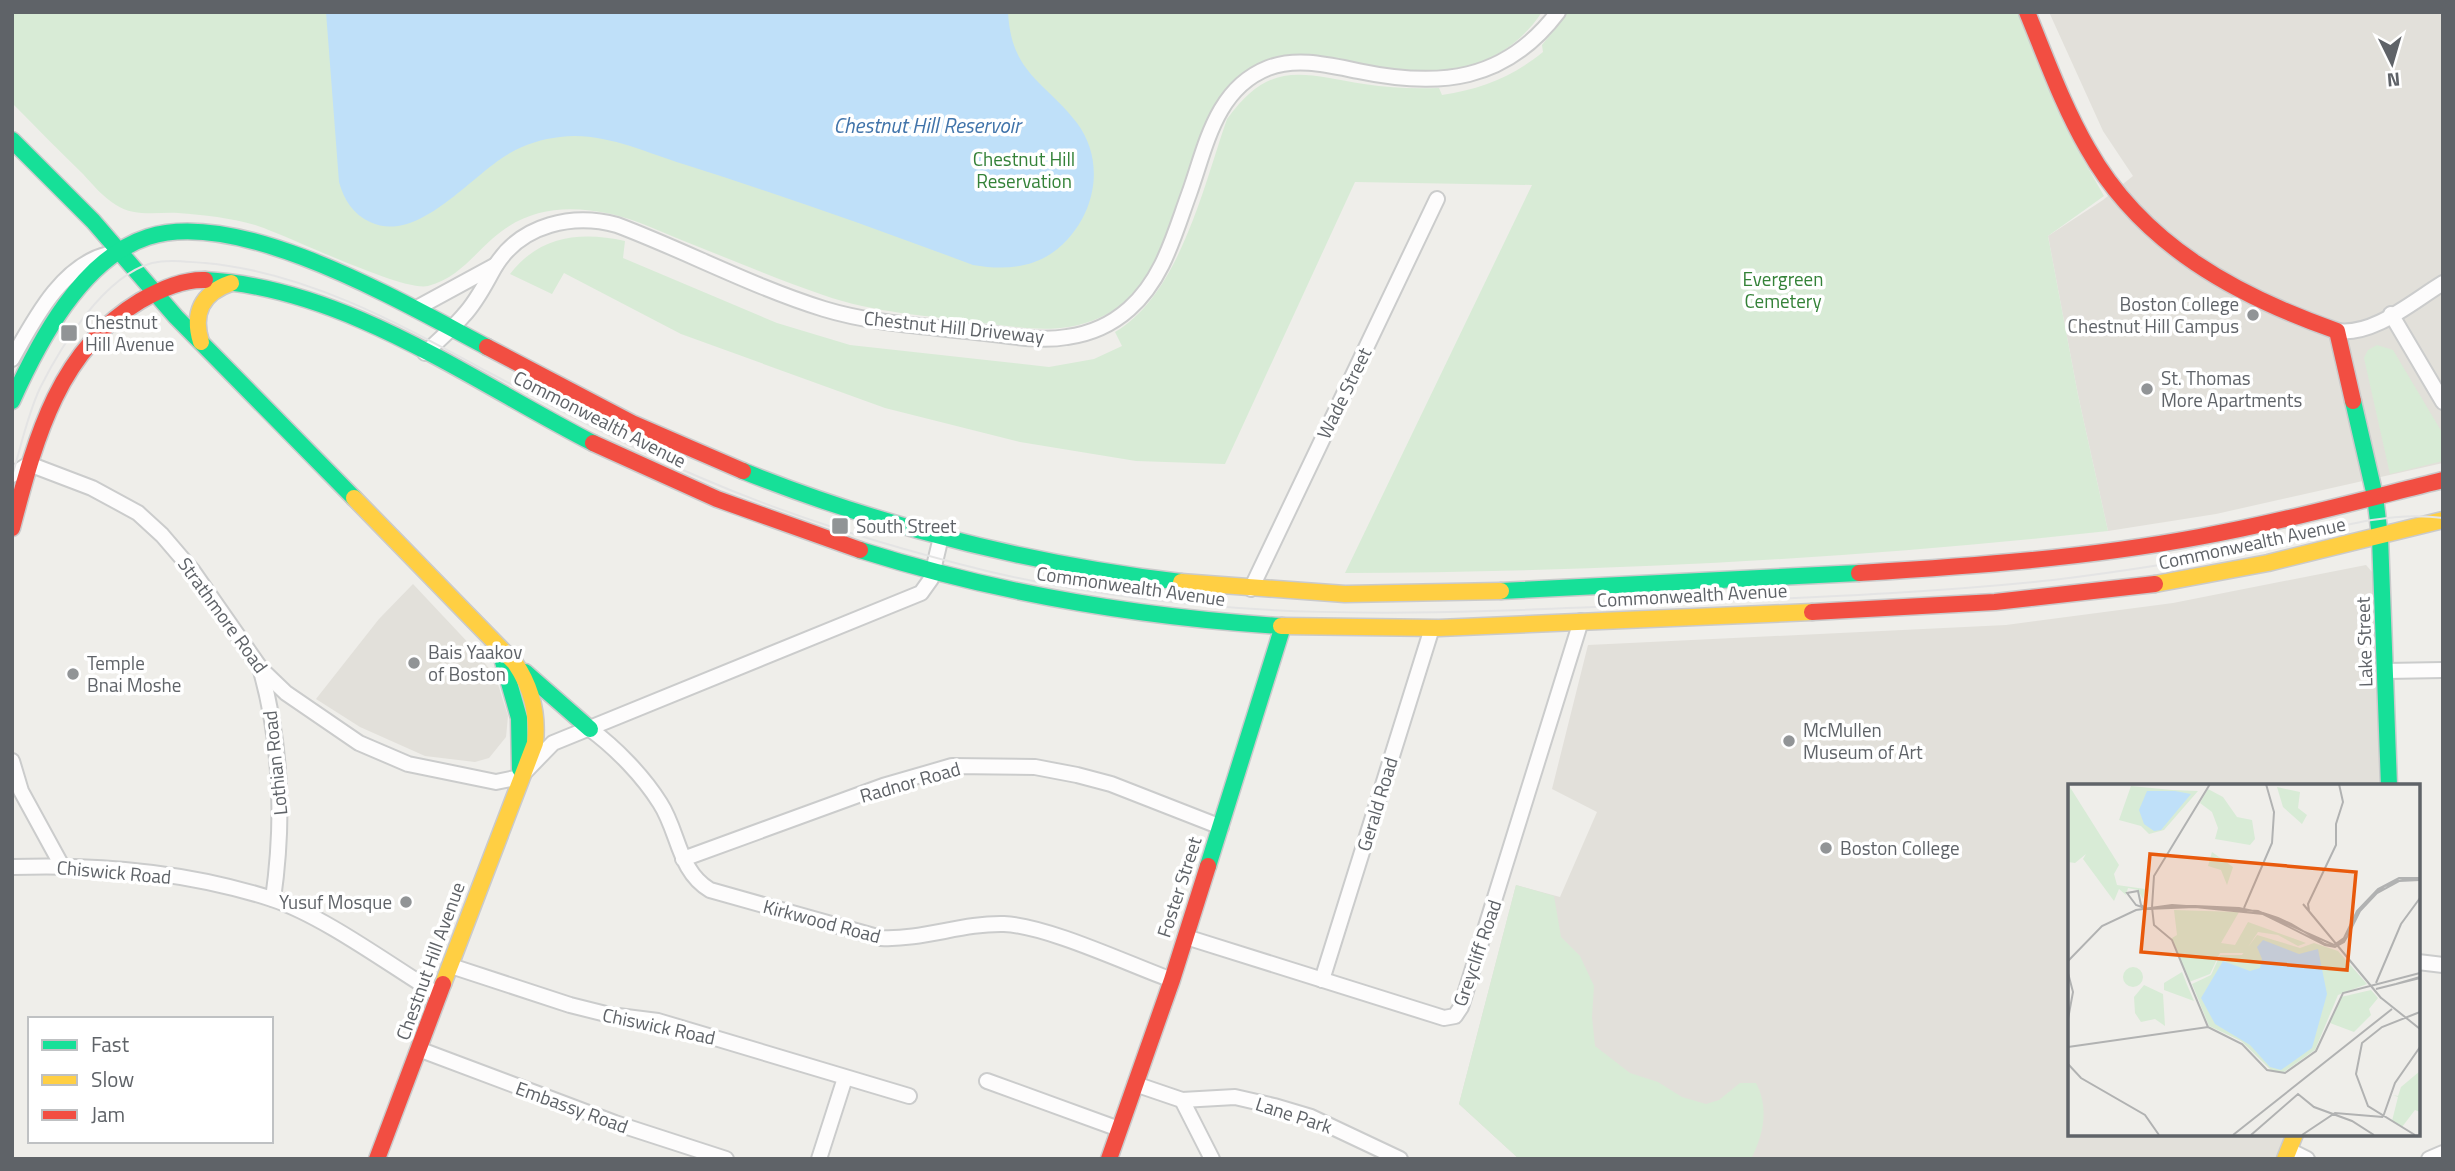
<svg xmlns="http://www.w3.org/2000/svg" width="2455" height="1171" font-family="'Titillium Web',sans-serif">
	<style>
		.education { fill: #e2e0da }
		.green { fill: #d8ebd6 }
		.water { fill: #bfe0f9 }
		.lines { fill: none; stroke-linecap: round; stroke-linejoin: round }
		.street-casing { stroke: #cbcccc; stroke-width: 18 }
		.fast-casing { stroke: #cacacb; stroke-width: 19 }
		.slow-casing { stroke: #cacacb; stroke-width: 19 }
		.jam-casing { stroke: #cacacb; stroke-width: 19 }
		.street { stroke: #fdfcfc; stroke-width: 14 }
		.fast { stroke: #16e098; stroke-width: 16 }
		.slow { stroke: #ffcf43; stroke-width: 16 }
		.jam { stroke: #f24e42; stroke-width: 16 }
		.tram { stroke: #e4e4e4; stroke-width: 2 }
		.poi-dot { fill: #919496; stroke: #fff; stroke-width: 2.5 }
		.labels { text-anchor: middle; stroke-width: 7; stroke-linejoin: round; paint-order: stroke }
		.park-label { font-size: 19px; fill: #348238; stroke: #fff }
		.poi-label { font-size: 19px; fill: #5f6368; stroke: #fff; text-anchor: start }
		.street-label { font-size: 19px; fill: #5f6368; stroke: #fff }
		.water-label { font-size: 21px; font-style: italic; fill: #4174aa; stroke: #fff }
		.inset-road { fill: none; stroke: #b1b2b2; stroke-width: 2 }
		.view { fill: #e8590c; fill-opacity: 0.15; stroke: #e8590c; stroke-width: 3.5 }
		.inset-edge { fill: none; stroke: #5f6368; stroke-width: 3.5 }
	</style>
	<rect width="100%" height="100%" fill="#efeeea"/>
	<g class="education">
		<polygon points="2049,12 2443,12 2443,463 2216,514 2108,531 2078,395 2048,236 2103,200 2133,176 2103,131"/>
		<polygon points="2366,565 2373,573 2380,786 2070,786 2070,1134 2288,1134 2276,1159 1519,1159 1459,1104 1516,885 1560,897 1597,812 1552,789 1588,645 2006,625 2173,603"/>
		<polygon points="413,584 474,649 496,678 508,716 506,737 489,758 475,762 425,756 360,727 316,699 379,619"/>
	</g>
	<g class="green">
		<path d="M12,12H1542C1503,71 1439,79 1373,67C1336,60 1303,49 1266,62C1167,96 1201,273 1099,318C1061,335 1023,328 983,323C930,316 874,313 823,295C774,278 727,258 679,239C657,230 634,219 611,214C567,205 528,207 492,239C471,258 457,278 428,286C403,292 291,237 258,226C233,218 204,215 178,213C157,212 134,217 116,205C103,197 93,185 83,174C59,151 36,127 12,103Z"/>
		<path d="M1568,12H2018L2079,152L2104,196L2048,236L2078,395L2108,531C1854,559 1600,572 1345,573L1532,185L1355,182L1225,464L1136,461L1020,442L885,408L681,334L564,273L552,294L510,274C539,236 580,231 625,241L623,258L777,323L850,345L1049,367L1094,359L1122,346L1115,332C1179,295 1204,185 1227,119C1271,59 1301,74 1364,84C1390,88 1414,89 1439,88L1442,95C1481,89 1512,77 1543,52L1542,45Z"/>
		<polygon points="2377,345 2393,350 2443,434 2443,461 2390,474 2364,358 2368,350"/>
		<path d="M1516,885L1554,896L1561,937L1580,956L1594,986L1592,1017L1595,1046L1630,1073L1658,1082L1682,1097L1706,1104L1719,1100L1740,1083H1756C1769,1107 1764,1134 1751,1159H1519L1459,1104Z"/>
	</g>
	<path class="water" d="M326,12H1008C1011,74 1046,82 1077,123C1104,159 1097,208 1067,240C1041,268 1008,271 973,265C877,229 781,195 683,164C645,152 601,131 560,137C542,139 526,144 510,153C471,175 418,245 370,222C353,214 344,200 339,182Z"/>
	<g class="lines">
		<g class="street-casing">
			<g id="street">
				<polyline points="415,309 496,265"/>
				<polyline points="2391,314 2443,402"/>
				<path d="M2337,331C2374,336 2413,301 2443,283"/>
				<path d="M425,353C438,341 452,329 464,315C478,300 486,282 496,265C522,224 573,213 617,225C686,251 753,287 824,309C873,324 925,326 976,332C1006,335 1038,342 1067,337C1090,334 1112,324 1129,309C1163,279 1174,235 1189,194C1206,147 1215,89 1268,68C1297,57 1328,65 1358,71C1439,88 1505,82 1558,12"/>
				<path d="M12,359C34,320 61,266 108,254"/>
				<polyline points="12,475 29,464 92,488 138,513 162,535 192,570 261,669 286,693 359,743 408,764 496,782 520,777 553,743 921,593 931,579 941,537"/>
				<polyline points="1251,589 1437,199"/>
				<path d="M261,671C282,747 284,822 273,899"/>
				<polyline points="2386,671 2443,670"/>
				<path d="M590,729C616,748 643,776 660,803C679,832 678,871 710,890L881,938C923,940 962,923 1004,924C1048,926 1128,964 1172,980"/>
				<polyline points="12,761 21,791 62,866"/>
				<polyline points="683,859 883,786 952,766 1035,767 1077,775 1111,784 1221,827"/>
				<path d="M12,867C99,864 189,872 272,899C324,916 391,966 439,995"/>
				<polyline points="1186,937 1444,1018 1455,1016 1461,1007 1581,621"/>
				<polyline points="2418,962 2443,965"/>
				<polyline points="451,966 570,1005 610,1015 658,1021 909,1096"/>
				<polyline points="1322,980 1432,628"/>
				<polyline points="421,1050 615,1123 726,1159"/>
				<polyline points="987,1081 1119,1129"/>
				<polyline points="1135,1084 1182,1100 1235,1097 1274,1106 1311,1117 1400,1159"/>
				<polyline points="1182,1100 1212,1159"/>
				<polyline points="2289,1150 2307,1159"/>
				<polyline points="819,1159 845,1078"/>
				<polyline points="2429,1159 2443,1153"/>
			</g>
		</g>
		<g class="fast-casing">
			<g id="fast">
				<polyline points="12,140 93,221 176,317 354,498"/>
				<path d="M205,280C347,288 470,380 593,443"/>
				<path d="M12,401C38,343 82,258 148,237C241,207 405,304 487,347"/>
				<polyline points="2353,401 2375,496 2380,537 2389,786"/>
				<path d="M743,471C883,527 1031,564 1181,582"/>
				<path d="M860,550C996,593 1139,617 1281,626"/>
				<polyline points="1501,591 1859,573"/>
				<polyline points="500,651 519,718 520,769"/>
				<polyline points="525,672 590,729"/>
				<polyline points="1208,866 1283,626"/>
			</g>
		</g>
		<g class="slow-casing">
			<g id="slow">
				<path d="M201,342C192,313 202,293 231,283"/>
				<path d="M354,498L515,663C532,688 538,713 535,743L443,984"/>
				<polyline points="1181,582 1345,594 1501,591"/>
				<polyline points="2155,584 2268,563 2443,520"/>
				<polyline points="1281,626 1439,628 1812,612"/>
				<polyline points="2285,1159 2295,1134"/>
			</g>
		</g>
		<g class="jam-casing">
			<g id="jam">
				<path d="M2027,12C2046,58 2063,106 2088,149C2142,245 2237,296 2337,331L2353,401"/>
				<polyline points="487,347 632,423 743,471"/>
				<polyline points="593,443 717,499 860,550"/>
				<path d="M12,528C35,441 57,351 140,301C159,290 182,279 205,280"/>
				<path d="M1859,573C1973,566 2086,558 2199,537C2281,522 2362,500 2443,480"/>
				<polyline points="1812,612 1995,602 2155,584"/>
				<polyline points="377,1159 443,984"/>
				<polyline points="1109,1159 1172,980 1208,866"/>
			</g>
		</g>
		<use href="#street" class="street"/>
		<use href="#fast" class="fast"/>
		<use href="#slow" class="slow"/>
		<use href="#jam" class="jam"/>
		<path class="tram" d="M12,476C21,447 27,416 40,388C61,346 104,276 152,263C169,259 187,262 205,263C306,272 398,323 486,371C556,408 626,446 699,477C791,517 890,547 987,571C1215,625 1426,615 1657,604C1789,598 1922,594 2053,580C2118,572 2184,562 2248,549C2312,536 2378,509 2443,518"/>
	</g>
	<g class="poi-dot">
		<circle cx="2253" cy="315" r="7"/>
		<rect x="60" y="324" width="18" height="18" rx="3.5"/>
		<circle cx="2147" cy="389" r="7"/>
		<rect x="831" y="517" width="18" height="18" rx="3.5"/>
		<circle cx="414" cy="663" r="7"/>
		<circle cx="73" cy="674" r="7"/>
		<circle cx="1789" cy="741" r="7"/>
		<circle cx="1826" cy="848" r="7"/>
		<circle cx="406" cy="902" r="7"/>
	</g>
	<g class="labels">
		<g class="park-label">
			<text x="1024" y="166">Chestnut Hill<tspan x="1024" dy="22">Reservation</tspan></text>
			<text x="1783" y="286">Evergreen<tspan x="1783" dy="22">Cemetery</tspan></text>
		</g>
		<g class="poi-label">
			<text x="2239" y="311" text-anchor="end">Boston College<tspan x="2239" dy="22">Chestnut Hill Campus</tspan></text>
			<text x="85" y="329">Chestnut<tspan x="85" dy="22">Hill Avenue</tspan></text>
			<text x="2161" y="385">St. Thomas<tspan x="2161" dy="22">More Apartments</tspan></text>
			<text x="856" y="533">South Street</text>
			<text x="428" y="659">Bais Yaakov<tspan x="428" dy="22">of Boston</tspan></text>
			<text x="87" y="670">Temple<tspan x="87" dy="22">Bnai Moshe</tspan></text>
			<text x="1803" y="737">McMullen<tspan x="1803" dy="22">Museum of Art</tspan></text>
			<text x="1840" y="855">Boston College</text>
			<text x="392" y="909" text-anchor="end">Yusuf Mosque</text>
		</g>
		<g class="street-label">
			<text transform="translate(954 327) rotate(6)" y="7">Chestnut Hill Driveway</text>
			<text transform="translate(1344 393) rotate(-64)" y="7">Wade Street</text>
			<text transform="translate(600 419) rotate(27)" y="7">Commonwealth Avenue</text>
			<text transform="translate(2252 543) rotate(-12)" y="7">Commonwealth Avenue</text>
			<text transform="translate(1131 586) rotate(8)" y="7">Commonwealth Avenue</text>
			<text transform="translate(1692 595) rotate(-3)" y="7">Commonwealth Avenue</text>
			<text transform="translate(223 615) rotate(54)" y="7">Strathmore Road</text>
			<text transform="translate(2364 642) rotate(-92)" y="7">Lake Street</text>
			<text transform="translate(275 763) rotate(-96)" y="7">Lothian Road</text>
			<text transform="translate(910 782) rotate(-16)" y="7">Radnor Road</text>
			<text transform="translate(1377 804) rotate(-73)" y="7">Gerald Road</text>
			<text transform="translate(114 872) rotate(5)" y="7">Chiswick Road</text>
			<text transform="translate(1179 887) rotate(-72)" y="7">Foster Street</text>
			<text transform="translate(822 921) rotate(15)" y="7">Kirkwood Road</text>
			<text transform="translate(1477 953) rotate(-71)" y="7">Greycliff Road</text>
			<text transform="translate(430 961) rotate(-70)" y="7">Chestnut Hill Avenue</text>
			<text transform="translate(659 1026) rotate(12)" y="7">Chiswick Road</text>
			<text transform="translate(572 1107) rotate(20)" y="7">Embassy Road</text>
			<text transform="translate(1294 1115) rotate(18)" y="7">Lane Park</text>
		</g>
		<g class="water-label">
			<text x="927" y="133">Chestnut Hill Reservoir</text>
		</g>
	</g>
	<g transform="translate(2068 784)">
		<rect width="352" height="352" fill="#efeeea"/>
		<path d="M0,0L51,81L46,90L49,101L77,105L75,115L70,106L60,104L58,111L51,105L46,117L15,75L18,70L7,79L0,78ZM63,2L104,6L130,7L96,46L81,50L73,42L51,36ZM209,3L232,8L230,24L239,31L234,40L215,23ZM140,5L155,13L169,33L184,36L187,55L182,61L147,55L150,44L144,28L132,19ZM144,68L165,83L159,101L153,86L140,82ZM106,126L171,128L153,159L167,161L180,138L238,159L230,162L210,151L190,148L176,169H152L142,190L121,198L104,154L109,151ZM189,151L232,164L246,159L270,167L299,200L270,211L247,266L216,288L204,287L173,257L141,242L124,200L143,191L152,171H174ZM55 193a10 10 0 1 1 20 0a10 10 0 1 1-20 0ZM114,188L120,203L126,217L96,206V199ZM76,201L95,210L97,242L87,235L73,238L67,229L66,213ZM303,206L310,214L301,225L303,231L286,248L262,239L273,213ZM352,287V328L347,326L334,343L324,337L330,313L325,311L330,312L333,303Z" fill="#d8ebd6"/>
		<path d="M79,7H107L123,10L93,46L86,47L76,40L71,26ZM195,156L231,170L250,165L259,210L244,264L213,286L202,283L182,261L147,240L133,214L155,177L182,187L192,184L194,175L189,163Z" fill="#bfe0f9"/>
		<path class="inset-road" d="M352,95H340L329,97L317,102L309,108L299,118L291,127L284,139L279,153L275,157L267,163L257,160L223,140L210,134L195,129L171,124L127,122H106L80,125L73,121L70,107L59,109L68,121L79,125L127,123L195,130L257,161L267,163L276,158L280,151L292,127L309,109L331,97L352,96M235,120L313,214M84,123L86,92L142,0M84,123L86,141L104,156L140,243M176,124L204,59L206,28L198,0M241,127L240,120L268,61V40L275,18L271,0M0,177L34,142L68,126L104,121L190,127L266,161L276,154L289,127L310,105L331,94H352M0,189L5,208L0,235M308,199L333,140L352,114M328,200L352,193M308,205L352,194M312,213L352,245M0,263L140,243L174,260L199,286L217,289L248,267L275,209L352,189M0,280L13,294L77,331L91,351M315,333L327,299L352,263M165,351L324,225M183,351L230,310L246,323L284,337L306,351M234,351L267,329L315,333M347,351L300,322L288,290L294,259L314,243L352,228"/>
		<path class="view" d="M82,70L288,88L279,186L73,168Z"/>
		<rect width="352" height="352" class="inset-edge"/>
	</g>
	<rect width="2455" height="1171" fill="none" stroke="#5f6368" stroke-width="28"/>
	<rect x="28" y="1017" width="245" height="126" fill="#ffffff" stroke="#bfc1c3" stroke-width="2"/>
	<rect x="42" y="1040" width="35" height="10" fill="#16e098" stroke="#bfc1c3" stroke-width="2"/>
	<text x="91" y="1052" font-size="21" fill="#5f6368">Fast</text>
	<rect x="42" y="1075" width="35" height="10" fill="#ffcf43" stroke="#bfc1c3" stroke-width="2"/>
	<text x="91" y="1087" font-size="21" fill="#5f6368">Slow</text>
	<rect x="42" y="1110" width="35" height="10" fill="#f24e42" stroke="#bfc1c3" stroke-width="2"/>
	<text x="91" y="1122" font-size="21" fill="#5f6368">Jam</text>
	<g transform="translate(2392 63) rotate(175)" stroke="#ffffff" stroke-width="5" paint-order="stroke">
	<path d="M0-5L12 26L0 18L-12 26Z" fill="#5f6368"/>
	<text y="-10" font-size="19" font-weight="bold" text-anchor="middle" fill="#5f6368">N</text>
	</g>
</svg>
